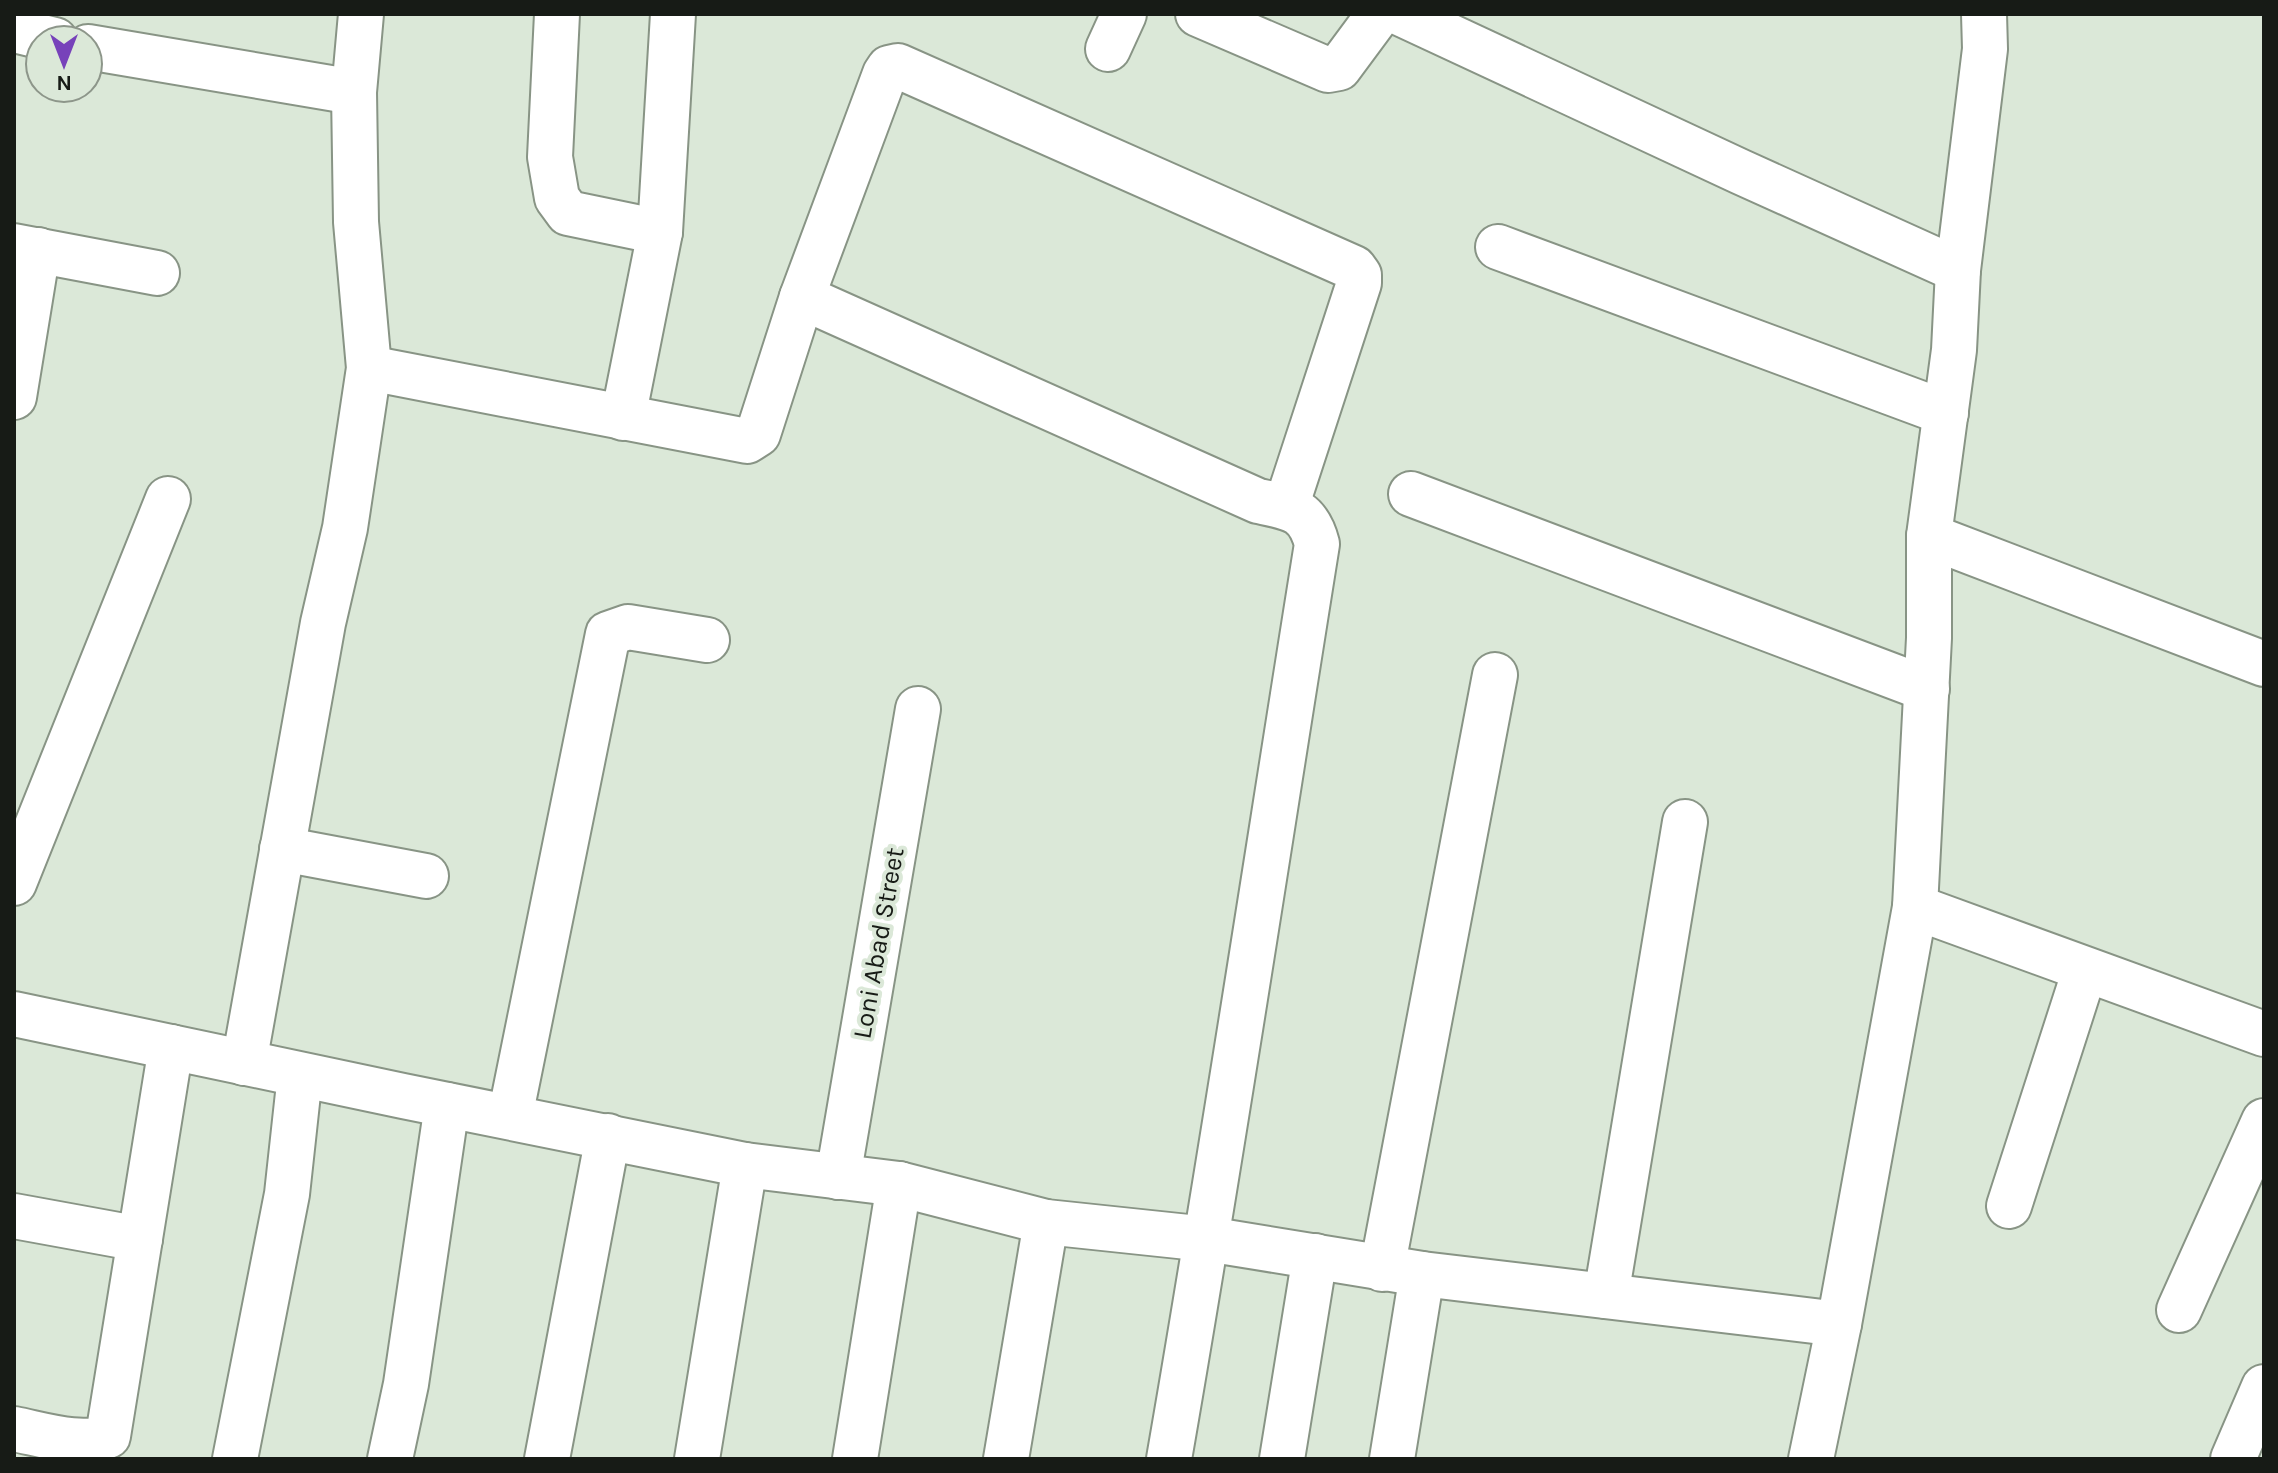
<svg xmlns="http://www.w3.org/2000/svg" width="2278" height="1473" font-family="Karla,sans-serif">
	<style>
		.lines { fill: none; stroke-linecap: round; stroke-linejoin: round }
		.minor-casing { stroke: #889485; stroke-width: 48 }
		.minor { stroke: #fff; stroke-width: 44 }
		.labels { text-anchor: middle; stroke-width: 8; stroke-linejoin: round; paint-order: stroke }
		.street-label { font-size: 26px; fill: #171b16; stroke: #dbe8d8 }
	</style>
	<rect width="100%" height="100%" fill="#dbe8d8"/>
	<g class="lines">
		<g class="minor-casing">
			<g id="minor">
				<polyline points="557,14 550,157 557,198 568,213 660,232"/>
				<polyline points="1198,14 1328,70 1339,68 1379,14"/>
				<polyline points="1402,14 1741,172 1958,270"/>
				<polyline points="14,30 55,40"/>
				<polyline points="88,47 354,92"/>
				<polyline points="1108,49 1124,14"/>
				<polyline points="14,246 157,273"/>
				<polyline points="1498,247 1946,413"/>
				<path d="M802,297L1258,501C1291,508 1308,509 1317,544C1268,849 1222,1155 1169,1459"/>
				<polyline points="369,368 747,441 758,434 802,297 885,74 889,68 898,66 1354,268 1359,275 1359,283 1286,507"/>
				<polyline points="14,397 38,250"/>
				<polyline points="623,418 660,232 673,14"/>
				<polyline points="1411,494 1927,689"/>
				<polyline points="1929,536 2264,664"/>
				<polyline points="282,849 426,876"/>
				<polyline points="14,883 168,499"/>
				<polyline points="1915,907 2264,1034"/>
				<polyline points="14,1014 403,1096 745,1165 899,1184 1046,1222 1207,1239 1422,1274 1839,1324"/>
				<polyline points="244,1063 323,623 345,528 369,368 356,222 354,92 361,14"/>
				<polyline points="510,1117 608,634 628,627 707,640"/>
				<polyline points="838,1177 918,709"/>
				<polyline points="2009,1206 2085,970"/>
				<polyline points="14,1216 140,1239"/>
				<polyline points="1382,1269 1495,675"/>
				<polyline points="1606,1296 1685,822"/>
				<polyline points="2179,1310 2264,1121"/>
				<path d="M14,1429C41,1434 83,1448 108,1436L171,1047"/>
				<polyline points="235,1459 287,1194 300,1075"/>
				<polyline points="390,1459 406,1384 447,1105"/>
				<polyline points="547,1459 608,1136"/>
				<polyline points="697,1459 745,1165"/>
				<polyline points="855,1459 899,1184"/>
				<polyline points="1006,1459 1046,1222"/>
				<polyline points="1282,1459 1315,1256"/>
				<polyline points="1392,1459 1422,1274"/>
				<polyline points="1811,1459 1839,1324 1915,907 1929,638 1929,536 1954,350 1958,270 1985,49 1984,14"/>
				<polyline points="2233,1459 2264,1387"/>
			</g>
		</g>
		<use href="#minor" class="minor"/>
	</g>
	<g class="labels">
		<g class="street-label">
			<text transform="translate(878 943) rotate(-80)" y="9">Loni Abad Street</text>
		</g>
	</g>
	<rect width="2278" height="1473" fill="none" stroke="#171b16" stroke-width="32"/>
	<g transform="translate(64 64) rotate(180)"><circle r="38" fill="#dbe8d8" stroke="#8d968a" stroke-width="2"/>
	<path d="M0-6L14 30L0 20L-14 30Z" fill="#7742ba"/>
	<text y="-12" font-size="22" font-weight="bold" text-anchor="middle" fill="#171b16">N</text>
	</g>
</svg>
